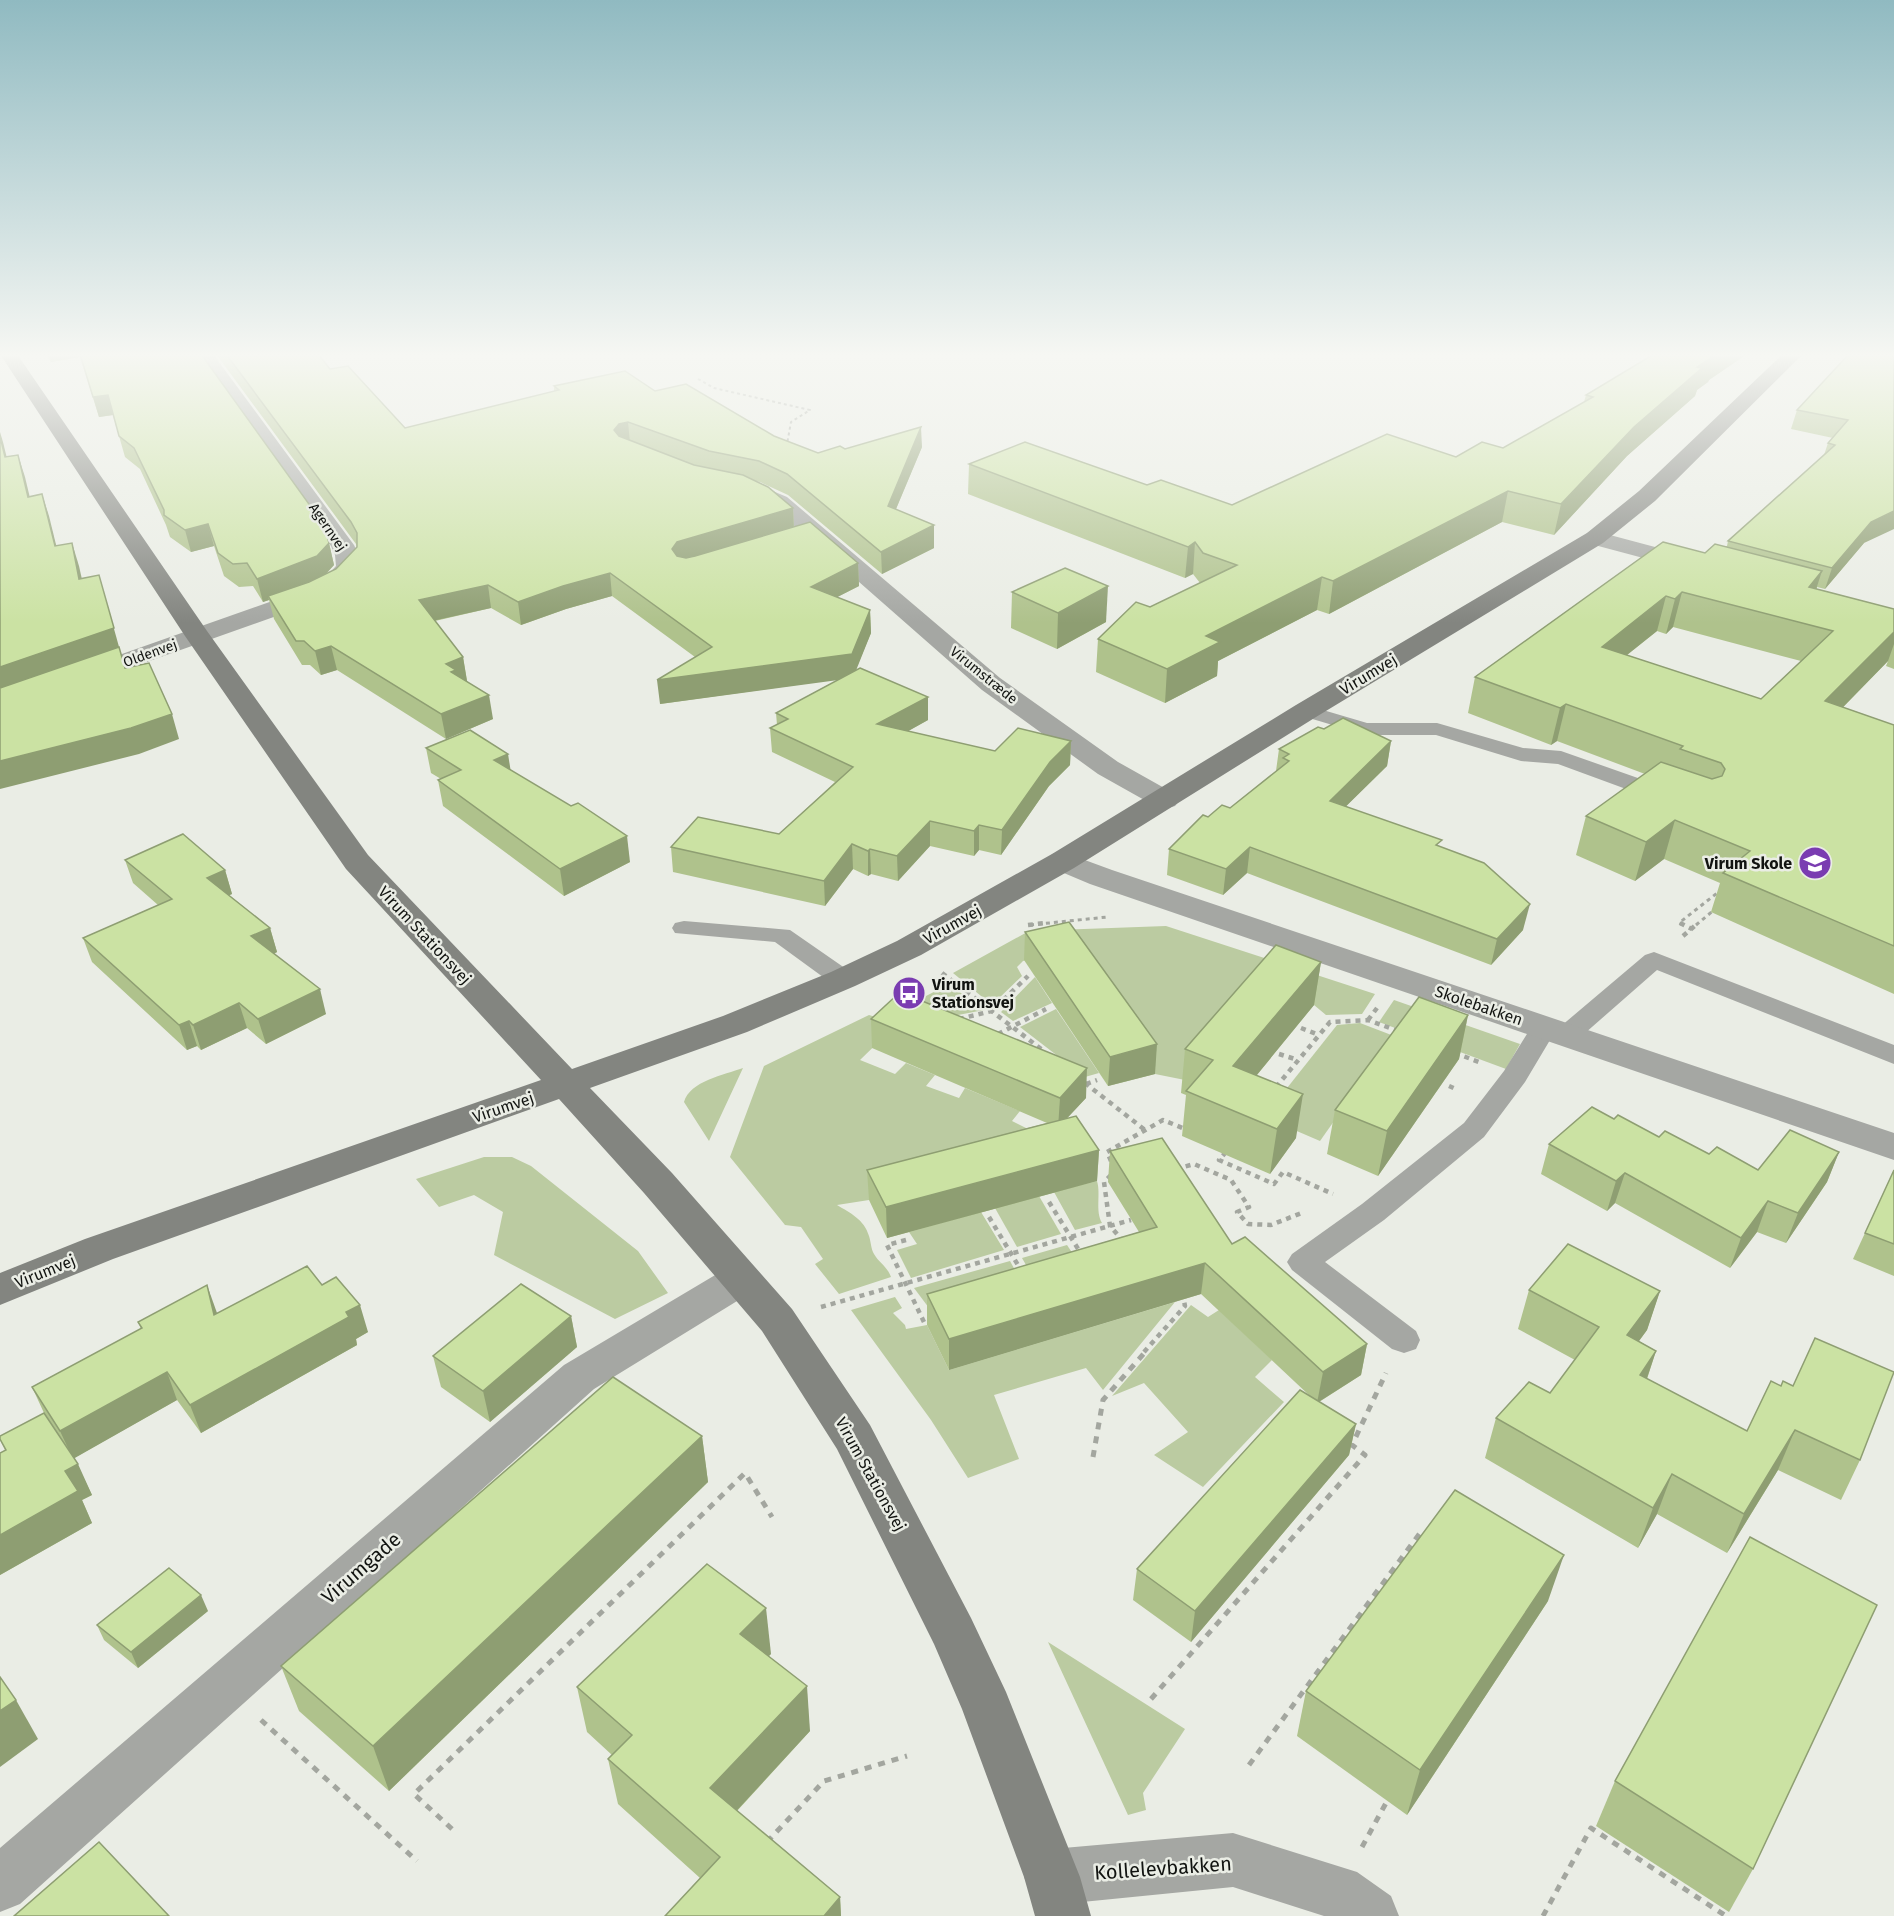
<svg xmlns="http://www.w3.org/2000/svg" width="1894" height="1916" font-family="'Fira Sans',sans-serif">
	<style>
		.green { fill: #bbcba1 }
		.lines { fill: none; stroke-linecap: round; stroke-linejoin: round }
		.path-far3 { stroke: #a3a69f; stroke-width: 2; stroke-dasharray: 3 3; stroke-linecap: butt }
		.path-far2 { stroke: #a3a69f; stroke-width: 3; stroke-dasharray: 4 4; stroke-linecap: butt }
		.path-far1 { stroke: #a3a69f; stroke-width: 4.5; stroke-dasharray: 5 5; stroke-linecap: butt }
		.path { stroke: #a3a69f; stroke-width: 5; stroke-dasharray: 7 7; stroke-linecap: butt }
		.lane { fill: #a5a7a3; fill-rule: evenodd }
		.street { fill: #a5a7a3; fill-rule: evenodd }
		.secondary { fill: #838580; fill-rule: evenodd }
		.wall { fill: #afc28c; fill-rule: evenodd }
		.shaded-wall { fill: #8e9e72 }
		.building { fill: #cbe2a3; stroke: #8e9e72; stroke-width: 1.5; fill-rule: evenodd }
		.labels { text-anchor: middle; stroke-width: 5; stroke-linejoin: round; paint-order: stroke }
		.far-street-label { font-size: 14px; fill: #121411; stroke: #eaede5 }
		.street-label { font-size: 16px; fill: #121411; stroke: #eaede5 }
		.poi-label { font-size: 16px; font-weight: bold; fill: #121411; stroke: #eaede5; text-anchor: end }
		.near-street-label { font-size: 20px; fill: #121411; stroke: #eaede5 }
	</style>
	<rect width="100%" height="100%" fill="#eaede5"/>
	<g class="green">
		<polygon points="1166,926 1375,994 1362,1014 1326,1015 1314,1005 1190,1081 1155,1074 1067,950 1023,961 1017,967 1022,976 992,1005 953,973 1029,931"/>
		<polygon points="1035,977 1052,1003 1013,1021 1001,1012"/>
		<path d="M949,984L984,1010L927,1021H900L860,1060L895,1074L906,1063L935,1075L926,1086L959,1098L965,1088L1020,1111L1012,1121L1044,1137L869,1200L837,1205C850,1213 864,1219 869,1236C871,1242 871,1249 874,1254C879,1263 887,1266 891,1277L839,1294L815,1264L823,1259L801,1227L785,1225L730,1157L764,1066L869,1015L882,1019Z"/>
		<polygon points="1394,1000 1520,1044 1506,1069 1379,1022"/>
		<polygon points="1056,1009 1099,1073 1085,1077 1020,1027"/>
		<polygon points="1360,1023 1394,1036 1320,1141 1264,1117 1337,1025"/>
		<path d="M743,1068L709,1141L684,1102C690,1081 724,1075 743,1068Z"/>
		<polygon points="484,1157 512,1157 531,1166 638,1251 668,1293 615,1319 494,1255 503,1212 474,1195 439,1207 416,1179"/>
		<path d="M1097,1181C1101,1194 1095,1211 1102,1223L1075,1230L1054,1192Z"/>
		<polygon points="1039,1196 1061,1234 1017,1247 995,1208"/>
		<polygon points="981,1212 1004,1250 911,1278 897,1250 917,1244 909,1232"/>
		<polygon points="1067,1245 1079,1263 1041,1291 1022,1258"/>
		<polygon points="1010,1261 1021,1281 932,1312 914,1288"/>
		<polygon points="895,1297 902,1308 893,1313 905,1325 906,1329 927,1325 949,1370 1175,1302 1103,1390 1086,1368 994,1395 1019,1459 968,1478 931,1420 851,1310"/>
		<polygon points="1191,1305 1208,1317 1219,1310 1272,1360 1255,1377 1284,1402 1203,1487 1154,1455 1188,1432 1144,1383 1112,1396"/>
		<polygon points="1048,1642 1185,1729 1143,1793 1146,1810 1128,1815"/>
	</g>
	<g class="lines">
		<polyline class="path-far3" points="698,379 714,388 810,410 791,422 787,444"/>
		<g class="path-far2">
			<polyline points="1030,925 1107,917"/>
			<polyline points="1683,925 1679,923 1721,890"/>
			<polyline points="1696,925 1714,910"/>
		</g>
		<g class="path-far1">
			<polyline points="1680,923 1692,929"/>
			<polyline points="1028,925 1045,923"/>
			<polyline points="1683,936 1698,923"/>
			<polyline points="942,973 1045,1052"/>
			<polyline points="959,1019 992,1011 1028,976"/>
			<polyline points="1368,1020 1377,1008"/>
			<polyline points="1301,1028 1319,1035"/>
			<polyline points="998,1034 1046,1009"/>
			<polyline points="1455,1053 1479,1062"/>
			<polyline points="1279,1054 1298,1060"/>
			<polyline points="1085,1083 1145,1130"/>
			<polyline points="1086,1084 1097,1080"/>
			<polyline points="1449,1086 1458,1090"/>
			<polyline points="1276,1087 1330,1022 1368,1020 1398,1031"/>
			<polyline points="1226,1152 1219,1160 1274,1184 1283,1172 1333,1194"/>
			<polyline points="1111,1161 1107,1152 1163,1120 1185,1129"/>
			<polyline points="1176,1169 1194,1164 1231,1180 1249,1207 1237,1212 1248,1224 1271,1225 1304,1212"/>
			<polyline points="1111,1175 1104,1182 1110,1226 1123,1241"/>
			<polyline points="1049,1202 1080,1252"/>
			<polyline points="989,1217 1021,1270"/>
			<polyline points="906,1240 887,1245 924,1322 931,1319"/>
			<polyline points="821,1307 1131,1220"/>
			<polyline points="1144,1352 1185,1306 1183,1296"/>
		</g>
		<g class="path">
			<polyline points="1093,1457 1103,1400 1146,1351"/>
			<polyline points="1151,1699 1365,1455 1352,1445 1386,1373"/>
			<polyline points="261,1720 417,1861"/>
			<polyline points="1249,1765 1420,1533"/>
			<polyline points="452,1829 414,1794 745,1473 772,1517"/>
			<polyline points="767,1842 824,1781 907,1756"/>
			<polyline points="1362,1847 1386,1803"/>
			<polyline points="1543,1916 1591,1828 1726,1916"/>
		</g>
		<g class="lane">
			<polygon points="1306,705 1367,723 1437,723 1523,748 1561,751 1672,790 1675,795 1672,800 1664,802 1656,800 1558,764 1521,761 1436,735 1366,735 1299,715 1296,711 1299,707"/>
			<polygon points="684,921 790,930 852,973 856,979 852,985 843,987 834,985 775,942 675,933 672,928 675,923"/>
			<polygon points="1654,952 1894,1045 1894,1064 1657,970 1576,1041 1566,1044 1556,1041 1553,1035 1525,1082 1484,1137 1384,1220 1325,1262 1416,1331 1420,1340 1416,1349 1404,1353 1392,1349 1292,1270 1287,1262 1292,1254 1362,1204 1464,1123 1504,1071 1535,1021 1544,1019 1553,1021 1557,1027 1554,1032 1645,955"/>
		</g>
		<g class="street">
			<polygon points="194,354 213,354 354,545 359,555 360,568 339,590 313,603 0,714 0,697 295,593 323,580 336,566 335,555 331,546"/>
			<polygon points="756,484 787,497 1000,678 1118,762 1175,794 1180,800 1175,806 1165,809 1155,806 1098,774 982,690 809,538 771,507 748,496 745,491 748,486"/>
			<polygon points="1595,531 1700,559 1704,564 1700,569 1692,571 1587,543 1584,538 1587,533"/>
			<polygon points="1063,852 1112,870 1894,1133 1894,1160 1090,884 1052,868 1048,861 1052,854"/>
			<polygon points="741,1264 755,1268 761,1279 755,1290 594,1389 20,1904 0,1912 0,1848 564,1365 727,1268"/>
			<polygon points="1233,1833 1357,1872 1391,1896 1399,1916 1324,1916 1233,1887 1052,1905 1033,1896 1024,1877 1033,1858 1052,1849"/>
		</g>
		<polygon class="secondary" points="0,354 17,354 207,631 368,855 572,1069 723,1016 831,972 897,941 1052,854 1296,705 1587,533 1639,491 1783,354 1803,354 1655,501 1603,543 1316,717 1074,868 921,955 855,986 747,1032 590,1088 672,1173 792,1309 870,1425 971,1618 1006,1692 1080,1877 1091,1916 1035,1916 1024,1877 962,1709 934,1644 837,1449 762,1331 644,1193 559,1099 113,1259 0,1305 0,1273 85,1239 541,1080 346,869 185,636"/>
	</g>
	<g class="wall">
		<polygon points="46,354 201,354 329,543 334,565 326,574 336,569 357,547 356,544 216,354 318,354 330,369 405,428 554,392 554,386 655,391 818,453 845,449 922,447 896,509 934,548 882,574 788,495 760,482 755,481 793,508 794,527 858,563 859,586 837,597 870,610 871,633 855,671 928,720 908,731 995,751 1071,741 1070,765 1049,786 1001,855 979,850 974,856 930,846 898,881 871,874 868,876 853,869 825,906 673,872 671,847 779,834 835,782 772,752 770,728 777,725 776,713 839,679 660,704 695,657 612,596 566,609 521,625 491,608 435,621 463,657 467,681 493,719 446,739 337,670 321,675 310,665 302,665 274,619 269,600 263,602 253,586 239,587 224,576 214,546 191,552 170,537 166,525 140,469 125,457 113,415 99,417 80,357 51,362"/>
		<polygon points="1654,354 1747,354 1709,380 1708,382 1697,390 1695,396 1627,456 1554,535 1502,522 1329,614 1317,610 1218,661 1217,676 1165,703 1096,672 1098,639 1150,607 1200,583 1193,574 1185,578 968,494 969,464 1147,485 1232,505 1456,457 1503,448 1584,402 1586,395"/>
		<path d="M1849,354L1864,543L1825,589L1817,587V589L1894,609V669L1886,666L1888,661L1843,707L1894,725V994L1711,912L1720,883L1664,859L1635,881L1576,855L1586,816L1645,774L1557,741L1551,745L1468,713L1475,677L1705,553L1727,546L1728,541L1824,455L1828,443L1833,438L1791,429L1797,410ZM1673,627L1801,661L1761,699L1627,655L1657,631L1666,634Z"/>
		<polygon points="1012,592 1106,622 1057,649 1011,628"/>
		<polygon points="1324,729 1391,741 1387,766 1346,806 1440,847 1523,930 1491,965 1247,873 1223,895 1167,875 1169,849 1208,817 1230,808 1276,771 1279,749"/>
		<polygon points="426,748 510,769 630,862 564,896 443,806 438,780 441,779 431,773"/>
		<polygon points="125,860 225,870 232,894 229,895 270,928 277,952 274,954 326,1014 266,1044 247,1028 201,1050 197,1046 187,1050 92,962 83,938 158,905 133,883"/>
		<polygon points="1025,932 1155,1074 1108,1086 1024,960"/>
		<polygon points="1321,962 1314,1005 1256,1076 1296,1138 1270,1174 1182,1136 1186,1095 1181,1093 1185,1049"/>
		<polygon points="1468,1015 1459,1059 1378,1176 1327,1154 1335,1110"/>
		<polygon points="871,1019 1086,1098 1067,1118 1099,1150 1097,1181 887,1238 869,1200 867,1170 1047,1123 872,1048"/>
		<polygon points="1614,1119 1659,1137 1758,1170 1839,1152 1827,1182 1786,1243 1757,1232 1730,1268 1615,1203 1607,1211 1541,1174 1549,1144"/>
		<polygon points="1110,1151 1232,1244 1367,1344 1361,1375 1319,1402 1356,1424 1349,1455 1191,1642 1133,1600 1137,1569 1311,1397 1201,1294 949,1370 927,1325 927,1294 1139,1232 1108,1182"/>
		<polygon points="1894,1170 1894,1276 1853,1259"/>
		<polygon points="322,1285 368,1332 356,1339 357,1345 201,1433 177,1400 74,1458 92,1495 82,1500 92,1523 0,1575 0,1453 5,1450 0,1440 44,1413 32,1387 141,1329 138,1322 217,1313"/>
		<polygon points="1529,1290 1660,1291 1647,1330 1639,1341 1656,1351 1647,1379 1747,1431 1771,1381 1860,1460 1841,1500 1778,1470 1727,1553 1657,1514 1638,1548 1485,1458 1496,1418 1550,1393 1575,1360 1518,1329"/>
		<polygon points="571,1316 577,1347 490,1422 441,1387 433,1356"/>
		<polygon points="702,1436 708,1482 389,1791 299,1711 281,1666"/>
		<polygon points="1548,1601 1407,1815 1297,1736 1306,1691"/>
		<polygon points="208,1611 138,1668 104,1640 97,1625"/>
		<polygon points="771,1654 768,1656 810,1731 737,1811 840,1897 841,1916 665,1916 700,1878 618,1804 608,1759 612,1755 587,1732 577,1687"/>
		<polygon points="1615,1781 1753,1869 1729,1912 1596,1826"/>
	</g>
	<g class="shaded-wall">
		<polygon points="49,354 79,354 80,357 51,362"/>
		<polygon points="1713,354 1747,354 1709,380 1708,382 1697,390 1695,396 1627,456 1554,535 1561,504 1634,427 1697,367"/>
		<polygon points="108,395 113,415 99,417 93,397"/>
		<polygon points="628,422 630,443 621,445 614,430 619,424"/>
		<polygon points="921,427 922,447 888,528 888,506"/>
		<polygon points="0,432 3,442 12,479 5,457 0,437"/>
		<polygon points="18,455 25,477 35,519 28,497"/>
		<polygon points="1508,491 1502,522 1329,614 1333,581"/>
		<polygon points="42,494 49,516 62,569 55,546"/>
		<polygon points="793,508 794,530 679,564 672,549 677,542"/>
		<polygon points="1894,511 1894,529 1864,543 1825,589 1832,568 1871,522"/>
		<polygon points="208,524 214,546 191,552 185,530"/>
		<polygon points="934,525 934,548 882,574 881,552"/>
		<polygon points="1195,542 1193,574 1185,578 1188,547"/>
		<polygon points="72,543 79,566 87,602 79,579"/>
		<polygon points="329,543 334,565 322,578 268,596 269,600 263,602 257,579"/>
		<polygon points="858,563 859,586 812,610 811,587"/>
		<polygon points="1822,571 1811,605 1809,587"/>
		<polygon points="610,573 612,596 566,609 521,625 518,602 563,586"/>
		<polygon points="99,575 126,672 0,695 0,667"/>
		<polygon points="1322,577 1317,610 1218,661 1217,676 1165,703 1167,669 1206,636"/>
		<polygon points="488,585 491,608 423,623 419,600"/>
		<polygon points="1108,586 1106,622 1057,649 1058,613"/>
		<polygon points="1682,592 1673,627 1666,634 1675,599"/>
		<polygon points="1666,596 1657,631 1593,682 1602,647"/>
		<polygon points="870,610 871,633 853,678 660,704 657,680"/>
		<polygon points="1894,632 1894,644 1888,661 1813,738 1825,701"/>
		<polygon points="331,646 337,670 321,675 315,651"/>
		<polygon points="463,657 467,681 458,685 446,664"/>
		<polygon points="489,695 493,719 446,739 441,714"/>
		<polygon points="928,697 928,720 878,748 877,724"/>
		<polygon points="1566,704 1557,741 1551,745 1560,708"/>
		<polygon points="172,714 179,739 139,754 0,789 0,761"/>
		<polygon points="1071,741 1070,765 1049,786 1001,855 1002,830 1050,762"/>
		<polygon points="1391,741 1387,766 1326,826 1330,801"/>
		<polygon points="508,754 512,779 494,760"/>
		<polygon points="1675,820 1664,859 1635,881 1646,842"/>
		<polygon points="930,821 930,846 898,881 897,856"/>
		<polygon points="979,825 979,850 974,856 974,831"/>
		<polygon points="627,836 630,862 564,896 560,869"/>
		<polygon points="852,844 853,869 825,906 824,881"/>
		<polygon points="1250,847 1247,873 1223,895 1226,869"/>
		<polygon points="870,849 871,874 868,876 868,851"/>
		<polygon points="225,870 232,894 214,902 207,878"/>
		<polygon points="1530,904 1523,930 1491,965 1497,939"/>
		<polygon points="270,928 277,952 258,961 251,936"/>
		<polygon points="1321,962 1314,1005 1229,1109 1233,1066"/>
		<polygon points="320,989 326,1014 266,1044 258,1019"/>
		<polygon points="239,1003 247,1028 201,1050 193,1025"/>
		<polygon points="1468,1015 1459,1059 1378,1176 1387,1131"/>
		<polygon points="189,1021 197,1046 187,1050 179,1025"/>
		<polygon points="1157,1044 1155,1074 1108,1086 1110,1057"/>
		<polygon points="1087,1068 1086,1098 1058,1128 1060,1098"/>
		<polygon points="1303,1094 1296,1138 1270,1174 1277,1129"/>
		<polygon points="1099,1150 1097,1181 887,1238 886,1207"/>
		<polygon points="1839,1152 1827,1182 1786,1243 1798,1213"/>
		<polygon points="1625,1173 1615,1203 1607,1211 1616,1181"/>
		<polygon points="1768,1201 1757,1232 1730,1268 1741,1238"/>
		<polygon points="1205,1263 1201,1294 949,1370 949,1339"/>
		<polygon points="207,1285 217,1313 214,1315"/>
		<polygon points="1660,1291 1647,1330 1614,1375 1627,1335"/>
		<polygon points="360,1305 368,1332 356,1339 357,1345 201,1433 190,1405 346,1312"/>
		<polygon points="571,1316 577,1347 490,1422 483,1391"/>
		<polygon points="1367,1344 1361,1375 1317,1403 1323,1372"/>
		<polygon points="1656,1351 1643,1390 1640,1375"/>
		<polygon points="167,1372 177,1400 73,1459 60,1431"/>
		<polygon points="1356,1424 1349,1455 1191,1642 1195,1611"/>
		<polygon points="1795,1430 1778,1470 1727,1553 1744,1514"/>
		<polygon points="702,1436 708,1482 389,1791 373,1746"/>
		<polygon points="78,1464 92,1495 82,1500 92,1523 0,1575 0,1535 65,1471"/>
		<polygon points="1672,1474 1657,1514 1638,1548 1653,1508"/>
		<polygon points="1564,1555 1548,1601 1407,1815 1420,1770"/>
		<polygon points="201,1595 208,1611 138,1668 131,1652"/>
		<polygon points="766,1608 771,1654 746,1680 740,1634"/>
		<polygon points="807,1686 810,1731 717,1832 710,1788"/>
		<polygon points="16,1700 38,1739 0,1767 0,1711"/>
		<polygon points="840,1897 841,1916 824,1916"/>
	</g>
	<g class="building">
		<polygon points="80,354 201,354 324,525 329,543 317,556 257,579 247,563 233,564 218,553 208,524 185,530 164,515 164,510 134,448 119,436 108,395 93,397"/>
		<polygon points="226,354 318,354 330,369 348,366 405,428 559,390 554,386 625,371 655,391 686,384 774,436 818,453 840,446 845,449 921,427 888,506 934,525 881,552 787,474 759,461 709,451 628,422 619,424 614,430 619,436 694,465 743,475 768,487 793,508 677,542 672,549 677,556 686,558 695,556 810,522 858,563 811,587 870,610 852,654 657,680 712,647 610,573 563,586 518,602 488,585 419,600 463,657 446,664 456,670 451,672 489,695 441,714 331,646 315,651 304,641 296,641 268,596 309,582 336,569 357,547 357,533 351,522"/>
		<polygon points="1654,354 1715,355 1697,367 1702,368 1634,427 1561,504 1508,491 1333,581 1322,577 1206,636 1220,642 1167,669 1098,639 1136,602 1150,607 1237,565 1203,553 1195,542 1188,547 969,464 1025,442 1147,485 1161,480 1232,505 1387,434 1456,457 1482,442 1503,448 1593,397 1586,395"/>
		<polygon points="1849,354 1894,354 1894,511 1871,522 1832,568 1728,541 1835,445 1828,443 1848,420 1797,410"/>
		<polygon points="0,437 5,457 18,455 28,497 42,494 55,546 72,543 79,579 99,575 114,628 0,667"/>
		<path d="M1663,542L1705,553L1715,544L1822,571L1809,587L1894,609V632L1825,701L1894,725V946L1723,873L1750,851L1675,820L1646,842L1586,816L1661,762L1712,779L1722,776L1725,769L1721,763L1680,749L1683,746L1566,704L1560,708L1475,677ZM1682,592L1833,631L1761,699L1602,647L1666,596L1675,599Z"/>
		<polygon points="1065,568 1108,586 1058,613 1012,592"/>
		<polygon points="119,647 125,668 149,663 172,714 131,728 0,761 0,688"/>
		<polygon points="860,668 928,697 877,724 995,751 1018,728 1071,741 1050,762 1002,830 979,825 974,831 930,821 897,856 870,849 868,851 852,844 824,881 671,847 698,817 779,834 853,767 770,728 788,719 776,713"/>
		<polygon points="1343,718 1391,741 1330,801 1442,840 1436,845 1484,863 1530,904 1497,939 1250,847 1226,869 1169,849 1203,815 1208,817 1222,805 1230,808 1289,761 1283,758 1289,754 1279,749 1318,727 1324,729"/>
		<polygon points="470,730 508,754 494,760 571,806 578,803 627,836 560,869 438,780 461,770 426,748"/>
		<polygon points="183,834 225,870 207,878 270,928 251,936 320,989 258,1019 239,1003 193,1025 189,1021 179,1025 83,938 172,899 125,860"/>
		<polygon points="1069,922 1157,1044 1110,1057 1025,932"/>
		<polygon points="1276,945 1321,962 1233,1066 1303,1094 1277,1129 1186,1091 1213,1060 1185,1049"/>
		<polygon points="900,992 1087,1068 1060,1098 871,1019"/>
		<polygon points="1419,997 1468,1015 1387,1131 1335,1110"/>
		<polygon points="1592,1107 1614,1119 1618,1115 1659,1137 1665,1131 1709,1154 1717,1147 1758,1170 1790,1130 1839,1152 1798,1213 1768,1201 1741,1238 1625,1173 1616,1181 1549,1144"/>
		<polygon points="1076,1116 1099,1150 886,1207 867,1170"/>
		<polygon points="1162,1138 1232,1244 1245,1237 1367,1344 1323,1372 1205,1263 949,1339 927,1294 1157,1227 1110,1151"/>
		<polygon points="1894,1170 1894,1244 1865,1233"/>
		<polygon points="1568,1244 1660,1291 1627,1335 1656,1351 1640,1375 1747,1431 1771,1381 1781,1386 1783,1381 1793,1386 1815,1338 1894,1372 1860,1460 1795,1430 1744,1514 1672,1474 1653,1508 1496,1418 1529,1382 1550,1393 1599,1327 1529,1290"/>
		<polygon points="307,1266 322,1285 336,1277 360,1305 346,1312 349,1317 190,1405 167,1372 60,1431 32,1387 142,1328 138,1322 207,1285 214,1315"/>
		<polygon points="521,1284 571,1316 483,1391 433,1356"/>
		<polygon points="613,1377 702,1436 373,1746 281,1666"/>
		<polygon points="1300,1390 1356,1424 1195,1611 1137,1569"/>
		<polygon points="44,1413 78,1464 65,1471 78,1491 0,1535 0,1453 6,1450 0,1439 0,1436"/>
		<polygon points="1455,1490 1564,1555 1420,1770 1306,1691"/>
		<polygon points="1750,1537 1877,1605 1753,1869 1615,1781"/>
		<polygon points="707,1564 766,1608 740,1634 807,1686 710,1788 840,1897 824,1916 665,1916 720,1857 608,1759 632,1735 577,1687"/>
		<polygon points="169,1568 201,1595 131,1652 97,1625"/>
		<polygon points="0,1677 16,1700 0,1711"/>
		<polygon points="99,1842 169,1916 14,1916"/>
	</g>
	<linearGradient id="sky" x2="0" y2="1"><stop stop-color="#90bac1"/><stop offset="0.57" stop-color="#f6f7f3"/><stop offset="1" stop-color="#f6f7f3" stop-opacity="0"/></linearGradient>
	<rect width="1894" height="623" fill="url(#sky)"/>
	<defs>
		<g id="school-disc" transform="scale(1.725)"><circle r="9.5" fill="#7a3cb1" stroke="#eaede5"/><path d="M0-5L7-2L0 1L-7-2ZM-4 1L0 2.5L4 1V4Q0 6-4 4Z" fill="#fff"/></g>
		<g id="bus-disc" transform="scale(1.725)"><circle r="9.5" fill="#7a3cb1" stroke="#eaede5"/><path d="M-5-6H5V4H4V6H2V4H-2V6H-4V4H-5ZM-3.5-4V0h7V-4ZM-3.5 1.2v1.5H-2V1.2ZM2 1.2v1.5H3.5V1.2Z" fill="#fff"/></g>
	</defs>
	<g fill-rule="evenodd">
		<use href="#school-disc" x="1815" y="863"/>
		<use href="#bus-disc" x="909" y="993"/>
	</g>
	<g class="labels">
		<g class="far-street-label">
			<text transform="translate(328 527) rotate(56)" y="5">Agernvej</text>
			<text transform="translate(150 653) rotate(-20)" y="5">Oldenvej</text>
			<text transform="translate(984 675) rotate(39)" y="5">Virumstræde</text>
		</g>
		<g class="street-label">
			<text transform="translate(1368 674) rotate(-31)" y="6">Virumvej</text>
			<text transform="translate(952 924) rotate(-29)" y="6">Virumvej</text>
			<text transform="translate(425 935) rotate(47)" y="6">Virum Stationsvej</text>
			<text transform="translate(1479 1005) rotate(19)" y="6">Skolebakken</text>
			<text transform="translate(503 1107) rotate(-19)" y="6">Virumvej</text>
			<text transform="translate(45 1271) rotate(-22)" y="6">Virumvej</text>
			<text transform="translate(871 1474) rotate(61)" y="6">Virum Stationsvej</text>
		</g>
		<g class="poi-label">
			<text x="1792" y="869">Virum Skole</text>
			<text x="932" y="990" text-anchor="start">Virum<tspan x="932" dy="18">Stationsvej</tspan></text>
		</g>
		<g class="near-street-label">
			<text transform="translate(361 1568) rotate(-41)" y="7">Virumgade</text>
			<text transform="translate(1163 1868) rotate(-4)" y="7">Kollelevbakken</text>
		</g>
	</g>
</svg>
